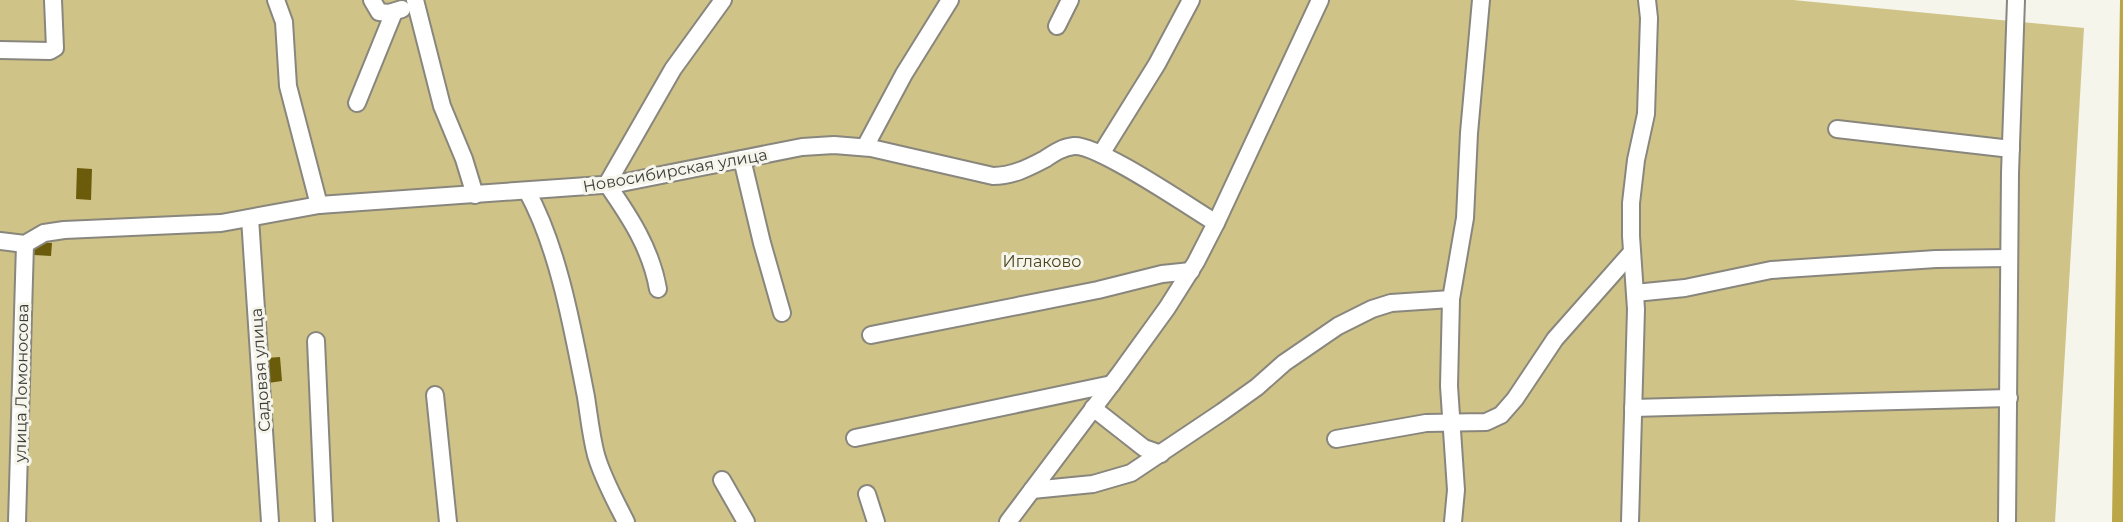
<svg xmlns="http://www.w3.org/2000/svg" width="2123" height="522" font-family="Montserrat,sans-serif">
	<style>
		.green { fill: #cfc387 }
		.water { fill: #bba748 }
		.building { fill: #6b5c0b }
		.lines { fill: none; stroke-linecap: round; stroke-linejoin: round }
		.minor-casing { stroke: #88867d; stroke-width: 20 }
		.minor { stroke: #fff; stroke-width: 16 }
		.labels { text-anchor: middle; stroke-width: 6; stroke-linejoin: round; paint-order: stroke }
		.street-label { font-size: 16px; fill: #3c3c38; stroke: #f6f5eb }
		.park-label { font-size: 16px; fill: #4c441c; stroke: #f6f5eb }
	</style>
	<rect width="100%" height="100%" fill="#f6f5eb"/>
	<polygon class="green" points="0,0 1793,0 2084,28 2055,522 0,522"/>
	<polygon class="water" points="2120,0 2123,0 2123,522 2112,522"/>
	<g class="building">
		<polygon points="77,168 92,169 91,200 76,199"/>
		<polygon points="34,242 52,243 51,256 34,255"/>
		<polygon points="280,357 282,381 268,383 266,358"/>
	</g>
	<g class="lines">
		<g class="minor-casing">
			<g id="minor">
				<polyline points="276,0 284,22 288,86 319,205"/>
				<polyline points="372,0 379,12 389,13 402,9"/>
				<polyline points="415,0 442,106 464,159 475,195"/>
				<polyline points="1057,26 1070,0"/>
				<polyline points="0,50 50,51 55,48 53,0"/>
				<polyline points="357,103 394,12"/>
				<polyline points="1837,129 2011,149"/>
				<polyline points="865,147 904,74 950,0"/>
				<polyline points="1101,154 1157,64 1191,0"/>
				<polyline points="742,159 762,243 782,313"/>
				<path d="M527,191C559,249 573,331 586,397C589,416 591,436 596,455C603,479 615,500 626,522"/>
				<polyline points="250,218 270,522"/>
				<path d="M0,241L25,244L44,233L64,230L221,223L319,205L616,184L802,147L834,145L871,148L993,176C1012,176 1028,168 1045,159C1054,153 1063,147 1074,146C1098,144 1191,208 1216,223"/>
				<path d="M658,289C651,249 630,217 607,184L673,69L723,0"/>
				<polyline points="1635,293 1685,288 1771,270 1936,259 2009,258"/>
				<polyline points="871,335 1098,290 1162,274 1191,271"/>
				<polyline points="316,341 324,522"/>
				<polyline points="435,395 448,522"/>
				<polyline points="1093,408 1144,448 1161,454"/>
				<polyline points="1633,408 2009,398"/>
				<polyline points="855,438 1112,384"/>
				<polyline points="1336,439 1426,423 1486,422 1501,415 1515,399 1555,339 1632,252"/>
				<polyline points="722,480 746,522"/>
				<polyline points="1032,490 1093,484 1131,473 1222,412 1257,387 1284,363 1338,326 1372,309 1391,303 1451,299"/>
				<polyline points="867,494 876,522"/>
				<polyline points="17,522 25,244"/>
				<polyline points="1008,522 1120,373 1167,308 1196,262 1216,223 1320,0"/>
				<polyline points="1453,522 1456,490 1449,386 1451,299 1465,218 1469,133 1481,0"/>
				<polyline points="1630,522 1636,309 1631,236 1631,203 1636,160 1646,114 1649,18 1647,0"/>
				<polyline points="2007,522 2010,173 2016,0"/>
			</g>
		</g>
		<use href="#minor" class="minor"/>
	</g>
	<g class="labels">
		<g class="street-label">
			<text transform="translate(675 170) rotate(-10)" y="6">Новосибирская улица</text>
			<text transform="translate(260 370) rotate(-94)" y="6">Садовая улица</text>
			<text transform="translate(21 383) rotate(-89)" y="6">улица Ломоносова</text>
		</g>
		<g class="park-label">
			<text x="1042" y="267">Иглаково</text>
		</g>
	</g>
</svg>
